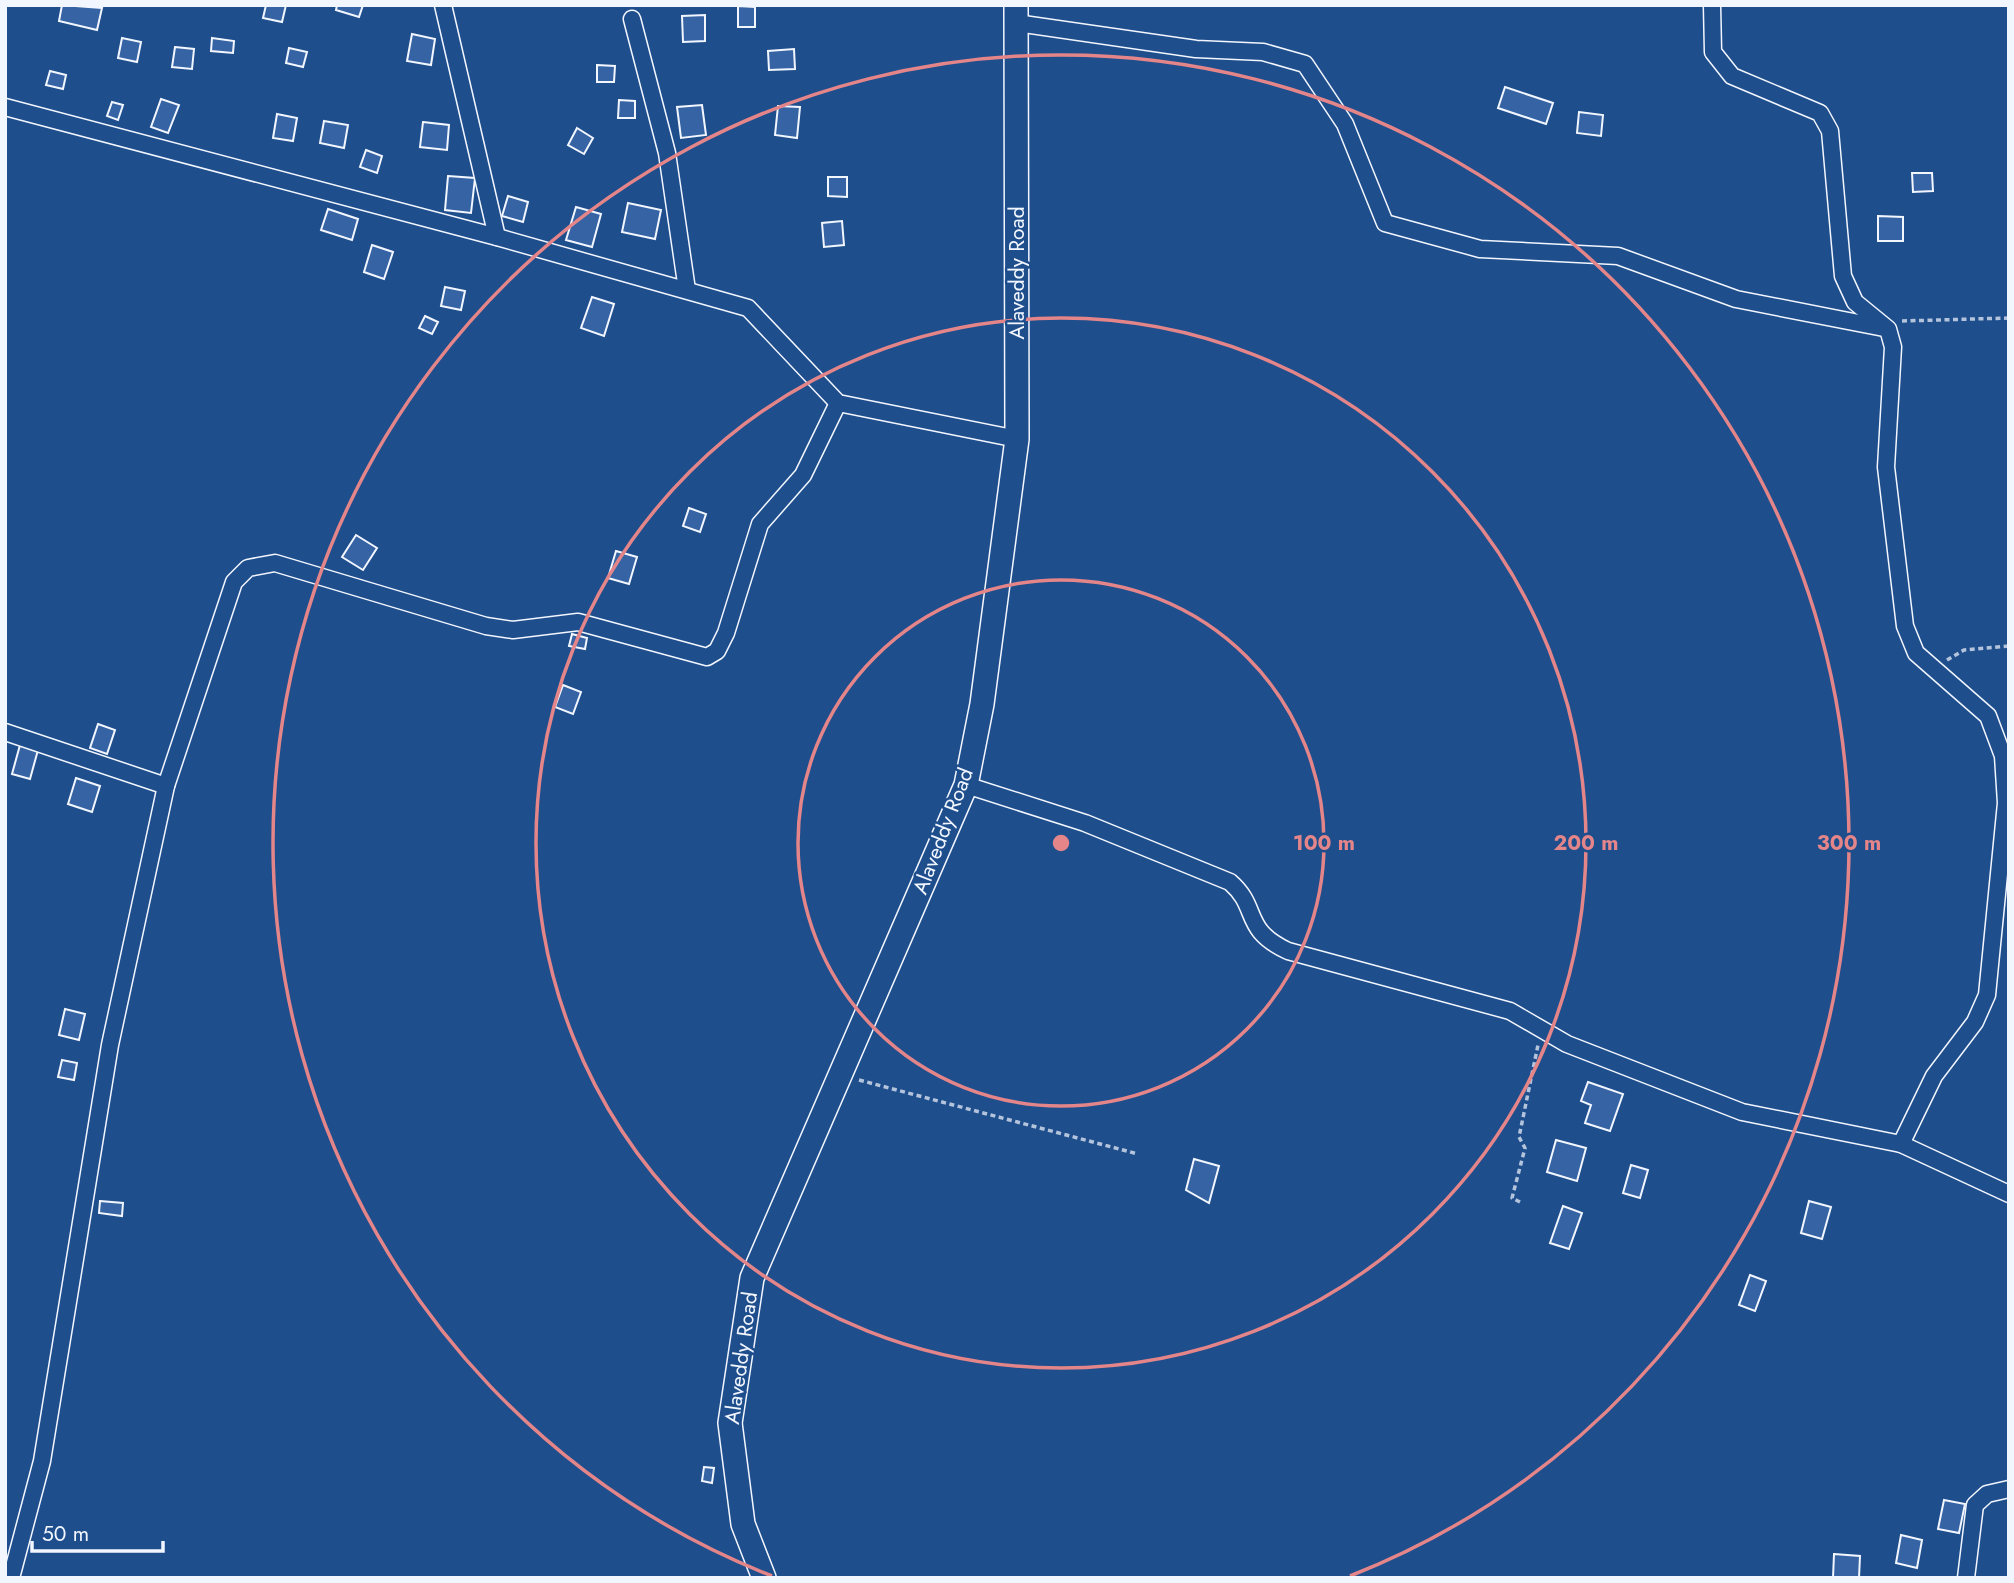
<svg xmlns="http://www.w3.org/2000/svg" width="2014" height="1583" font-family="Jost,sans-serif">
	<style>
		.building { fill: #3563a3; stroke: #f2f6ff; stroke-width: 2 }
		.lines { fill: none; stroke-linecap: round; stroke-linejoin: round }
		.street-casing { stroke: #f2f6ff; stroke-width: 19 }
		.secondary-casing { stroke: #f2f6ff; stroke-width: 26 }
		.path { stroke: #b3c4dc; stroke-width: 3.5; stroke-dasharray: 5 3.5; stroke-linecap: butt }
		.street { stroke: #1f4e8c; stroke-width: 16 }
		.secondary { stroke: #1f4e8c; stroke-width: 23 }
		.ring { fill: none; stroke: #e38589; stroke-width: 3.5 }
		.labels { text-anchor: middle; stroke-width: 5; stroke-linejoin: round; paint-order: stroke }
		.street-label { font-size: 21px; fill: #f2f6ff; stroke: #1f4e8c }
		.centre { fill: #e38589; stroke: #1f4e8c; stroke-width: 3.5 }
		.ring-label { font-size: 21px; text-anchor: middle; font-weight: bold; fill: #e38589; stroke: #1f4e8c; stroke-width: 5; stroke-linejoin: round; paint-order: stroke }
	</style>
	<rect width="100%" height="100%" fill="#1f4e8c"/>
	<g class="building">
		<polygon points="62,5 102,8 97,30 59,21"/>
		<polygon points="266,5 286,5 282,22 263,18"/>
		<polygon points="337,5 363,5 359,17 336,10"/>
		<polygon points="738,6 755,7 755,27 738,27"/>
		<polygon points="705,15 705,41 683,42 682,16"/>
		<polygon points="412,34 435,39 431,65 407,61"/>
		<polygon points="122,38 141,42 137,62 118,58"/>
		<polygon points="212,38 234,41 233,53 211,51"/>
		<polygon points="175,47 194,49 192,69 172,67"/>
		<polygon points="289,48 307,52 303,67 286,63"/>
		<polygon points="794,49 795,69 769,70 768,51"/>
		<polygon points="597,65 615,66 614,82 597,82"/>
		<polygon points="50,71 66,75 63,89 46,85"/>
		<polygon points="1505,87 1553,103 1546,124 1498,108"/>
		<polygon points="161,99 179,105 168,133 151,127"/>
		<polygon points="619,100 635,101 635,118 618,118"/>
		<polygon points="112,102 123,105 118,120 107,116"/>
		<polygon points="702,105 706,135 681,138 677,107"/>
		<polygon points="778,106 800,107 797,138 775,135"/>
		<polygon points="1579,112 1603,115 1601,136 1577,133"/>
		<polygon points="277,114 297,118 293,141 273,138"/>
		<polygon points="324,121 348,125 344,148 320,143"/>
		<polygon points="423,122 449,125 447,150 420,147"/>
		<polygon points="577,128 593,138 584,154 568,145"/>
		<polygon points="366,150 382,156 377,173 360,167"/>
		<polygon points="1912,173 1932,173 1933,191 1913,192"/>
		<polygon points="448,176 475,178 471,213 445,210"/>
		<polygon points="828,177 847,177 847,197 828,196"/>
		<polygon points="508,196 528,202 523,222 502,216"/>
		<polygon points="628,203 661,210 655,239 622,232"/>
		<polygon points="576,207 601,214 592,247 566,240"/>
		<polygon points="328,209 358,219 352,240 321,230"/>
		<polygon points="1878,216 1903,217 1903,241 1878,241"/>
		<polygon points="842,221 844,245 824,247 822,223"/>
		<polygon points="372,245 393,252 384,279 364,272"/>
		<polygon points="445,287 465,291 461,310 441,306"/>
		<polygon points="592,297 614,304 604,336 581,328"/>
		<polygon points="425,316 438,322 432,334 419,328"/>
		<polygon points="689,508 706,514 700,532 683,526"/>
		<polygon points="356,535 377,548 363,570 342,557"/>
		<polygon points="616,551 637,557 629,584 608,578"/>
		<polygon points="572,634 587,638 585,649 569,646"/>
		<polygon points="563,685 581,692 573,714 555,707"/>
		<polygon points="98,724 115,730 107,754 90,748"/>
		<polygon points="20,745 38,750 30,779 12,774"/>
		<polygon points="76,778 100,786 92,812 68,804"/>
		<polygon points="65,1009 85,1014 79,1040 59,1035"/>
		<polygon points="62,1060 77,1063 74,1080 58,1077"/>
		<polygon points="1588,1082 1623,1094 1610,1131 1585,1123 1591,1105 1581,1101"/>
		<polygon points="1556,1140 1586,1148 1577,1181 1547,1172"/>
		<polygon points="1194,1159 1219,1166 1209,1203 1186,1190"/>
		<polygon points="1631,1165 1648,1170 1640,1198 1623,1193"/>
		<polygon points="100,1201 123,1203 122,1216 99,1213"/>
		<polygon points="1809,1201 1831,1207 1822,1239 1801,1233"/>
		<polygon points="1563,1206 1582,1213 1569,1249 1550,1243"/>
		<polygon points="1750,1275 1766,1281 1755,1311 1739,1305"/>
		<polygon points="704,1467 714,1468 712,1483 702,1481"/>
		<polygon points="1944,1500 1965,1504 1959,1533 1938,1529"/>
		<polygon points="1901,1535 1922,1540 1917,1568 1896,1563"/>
		<polygon points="1834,1554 1860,1556 1859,1578 1833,1578"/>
	</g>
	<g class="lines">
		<g class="street-casing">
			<g id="street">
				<polyline points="443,5 497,237"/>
				<polyline points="1712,5 1713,52 1732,76 1820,113 1830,131 1843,276 1855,302 1888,329 1893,347 1886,467 1905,626 1916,653 1988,716 2003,756 2006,803 1987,995 1975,1022 1934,1076 1901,1144"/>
				<polyline points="632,19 667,153 687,290"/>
				<polyline points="1016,23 1196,49 1263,52 1305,64 1345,124 1385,223 1480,249 1618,256 1736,299 1884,328"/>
				<polyline points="5,107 497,237 748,308 838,403 1017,439"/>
				<polyline points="5,732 166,786"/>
				<path d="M966,785L1085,823L1230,882C1260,908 1241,929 1288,951L1510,1011L1567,1044L1742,1112L1901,1144L2009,1194"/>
				<polyline points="11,1578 42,1461 110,1045 166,786 234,582 248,568 275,563 486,626 513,630 578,622 707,657 717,651 726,633 760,524 803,475 838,403"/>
				<polyline points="1966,1578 1975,1505 1987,1494 2009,1489"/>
			</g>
		</g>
		<g class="secondary-casing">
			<polyline id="secondary" points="764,1578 743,1524 730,1423 752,1278 966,785 982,704 1017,439 1016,5"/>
		</g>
		<g class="path">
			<polyline points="1902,321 2009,318"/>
			<polyline points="1947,660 1964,650 2009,646"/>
			<polyline points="859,1080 1138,1154"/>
			<polyline points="1520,1202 1512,1198 1525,1148 1519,1137 1538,1045"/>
		</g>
		<use href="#street" class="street"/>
		<use href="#secondary" class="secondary"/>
	</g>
	<g class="ring">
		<circle cx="1061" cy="843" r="263"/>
		<circle cx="1061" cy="843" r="525"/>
		<path d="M772 1576A788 788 0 1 1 1350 1576"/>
	</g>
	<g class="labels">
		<g class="street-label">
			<text transform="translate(1017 273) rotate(-90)" y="7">Alaveddy Road</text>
			<text transform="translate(943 831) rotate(-69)" y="7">Alaveddy Road</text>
			<text transform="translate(741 1358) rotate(-82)" y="7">Alaveddy Road</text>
		</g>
	</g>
	<circle cx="1061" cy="843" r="10" class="centre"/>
	<g class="ring-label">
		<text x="1324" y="850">100 m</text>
		<text x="1586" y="850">200 m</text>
		<text x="1849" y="850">300 m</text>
	</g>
	<rect width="2014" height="1583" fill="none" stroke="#f2f6ff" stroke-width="14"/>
	<path d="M32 1541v10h131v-10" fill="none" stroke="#f2f6ff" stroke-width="3.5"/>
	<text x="42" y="1541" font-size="21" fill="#f2f6ff" stroke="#1f4e8c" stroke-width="5" paint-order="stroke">50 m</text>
</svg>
